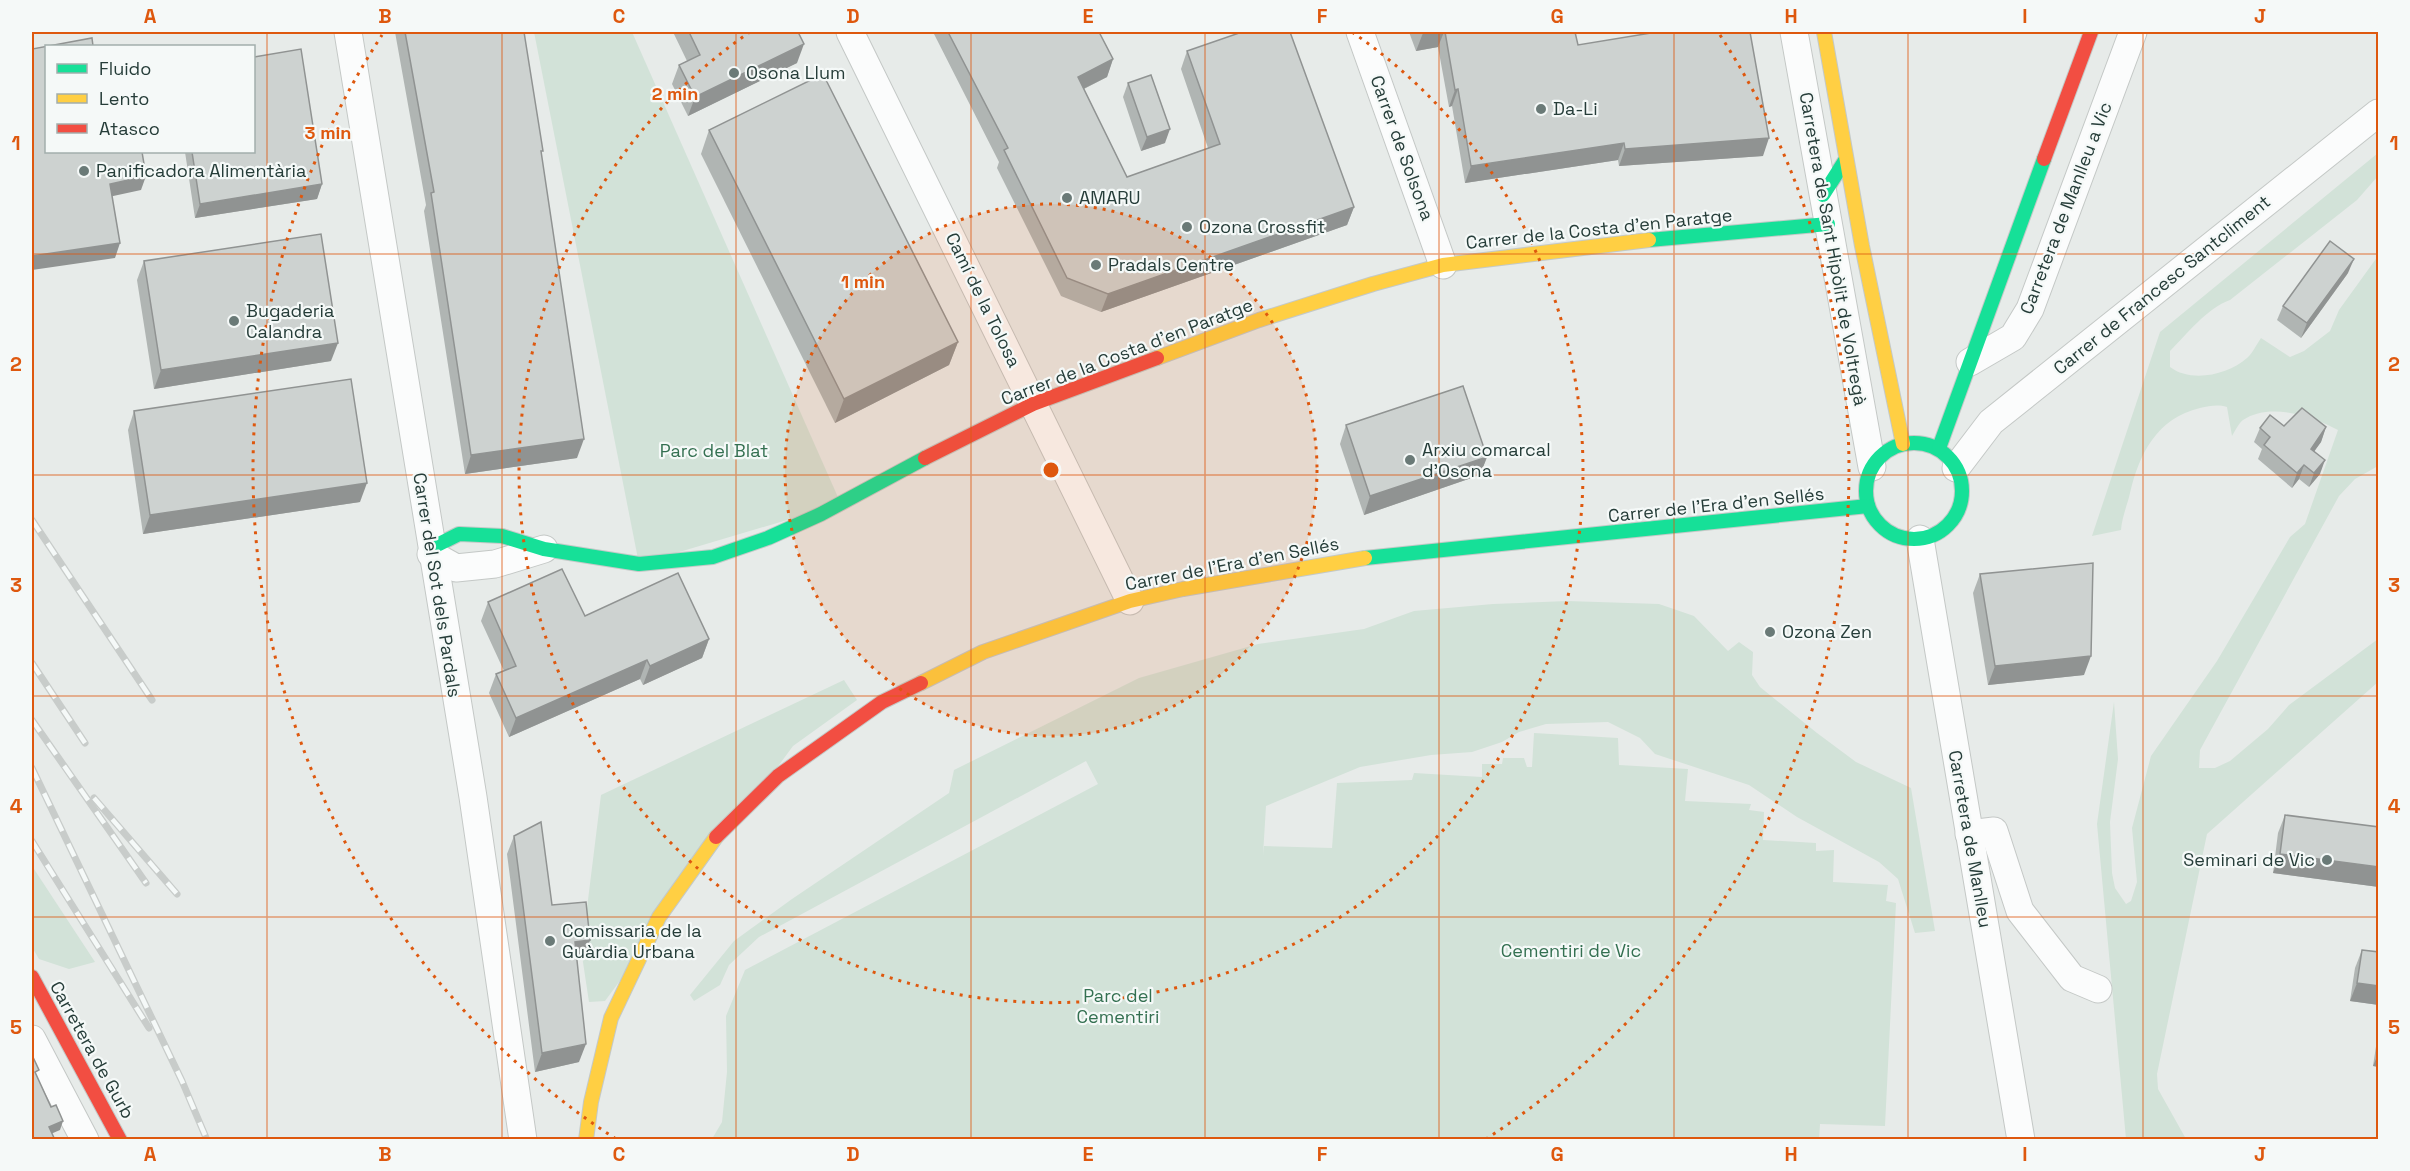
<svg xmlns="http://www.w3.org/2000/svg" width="2410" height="1171" font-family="'Space Grotesk',sans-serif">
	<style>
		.green { fill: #d2e2d8 }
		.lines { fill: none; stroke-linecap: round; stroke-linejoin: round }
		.street-casing { stroke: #c4c8c6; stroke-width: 29 }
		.fast-casing { stroke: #c4c9c7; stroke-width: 16 }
		.slow-casing { stroke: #c4c9c7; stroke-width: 16 }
		.jam-casing { stroke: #c4c9c7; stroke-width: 16 }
		.street { stroke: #fbfcfc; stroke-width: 27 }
		.fast { stroke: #16e098; stroke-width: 14 }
		.slow { stroke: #ffcf43; stroke-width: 14 }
		.jam { stroke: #f24e42; stroke-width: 14 }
		.rail-casing { stroke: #c8ccca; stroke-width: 7 }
		.rail { stroke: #f5f9f8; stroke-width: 4.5; stroke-dasharray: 14; stroke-linecap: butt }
		.wall { fill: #b0b5b3 }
		.shaded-wall { fill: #909392 }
		.building { fill: #cdd2d0; stroke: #909392; stroke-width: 1.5 }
		.grid { fill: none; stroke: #de580e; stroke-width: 1.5; stroke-opacity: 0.55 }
		.ring { fill: none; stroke: #de580e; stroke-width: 3; stroke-dasharray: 3 6 }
		.poi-dot { fill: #6a7a77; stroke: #f5f9f8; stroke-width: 2 }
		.labels { text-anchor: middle; stroke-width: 4.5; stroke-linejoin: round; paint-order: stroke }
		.poi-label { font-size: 18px; fill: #263d39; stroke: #f5f9f8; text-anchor: start }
		.street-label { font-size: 18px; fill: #263d39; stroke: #f5f9f8 }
		.park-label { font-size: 18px; fill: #347051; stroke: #f5f9f8 }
		.centre { fill: #de580e; stroke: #f5f9f8; stroke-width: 3 }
		.ring-label { font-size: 18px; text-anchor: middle; font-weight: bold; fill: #de580e; stroke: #f5f9f8; stroke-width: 4.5; stroke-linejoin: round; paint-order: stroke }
		.neatline { fill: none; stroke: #de580e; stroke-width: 2 }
		.grid-label { font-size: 20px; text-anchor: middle; font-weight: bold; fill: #de580e }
	</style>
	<rect width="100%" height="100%" fill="#e7ebe9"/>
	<g class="green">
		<polygon points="534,32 632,32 841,504 639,564"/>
		<path d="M2378,153V176L2357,200L2230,300C2207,308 2187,334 2170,351V367C2191,383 2228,375 2247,358C2253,353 2256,345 2261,338L2290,357L2304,351L2330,331L2339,310L2378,256V466L2355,479L2339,496L2200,750L2199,768H2215L2230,761L2268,729L2289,705L2378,639V682L2207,834L2157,1074L2158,1089L2186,1139H2126L2097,824L2114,702L2118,759L2110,822L2112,873L2115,888L2126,904L2131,901L2137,882L2132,828L2151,756L2217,661L2290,537L2305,524L2338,430C2312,416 2270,402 2243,420C2239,423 2235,431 2232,436L2227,407C2217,404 2210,406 2200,408C2157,418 2139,454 2130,493C2127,506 2122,517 2121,530L2092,536L2160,332Z"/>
		<polygon points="1567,601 1659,604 1694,616 1728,651 1739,642 1753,652 1752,675 1760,687 1817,733 1856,762 1911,788 1935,931 1915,933 1898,879 1879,862 1797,817 1749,785 1655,754 1640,738 1608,722 1546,724 1519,732 1502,742 1472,752 1431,755 1360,767 1266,806 1263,855 1264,846 1332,848 1337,783 1412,780 1414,773 1482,777 1482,764 1502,764 1503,758 1524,758 1527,767 1532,767 1534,733 1618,738 1619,765 1688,769 1685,801 1751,804 1749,810 1764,812 1763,840 1816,843 1816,851 1834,850 1833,882 1888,885 1886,901 1896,903 1885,1126 1820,1124 1819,1140 712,1139 722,1122 727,1072 726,1016 745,970 1098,784 1086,761 759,937 729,965 720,985 694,1001 690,995 734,941 792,899 949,793 954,770 1139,678 1258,644 1364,629 1414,611 1493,604"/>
		<polygon points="844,680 857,700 793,746 605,1001 589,1002 576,916 586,916 601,795"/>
		<polygon points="32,866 95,962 69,969 39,959 32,947"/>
	</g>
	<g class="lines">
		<g class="street-casing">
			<g id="street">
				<polyline points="348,32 473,797 523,1140"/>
				<polyline points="850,32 1130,601"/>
				<polyline points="1360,32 1443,265"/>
				<polyline points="1794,32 1872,467"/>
				<polyline points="1970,362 2013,337 2030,309 2133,32"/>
				<polyline points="1956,468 1991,422 2378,113"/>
				<polyline points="1920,539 2021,1140"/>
				<polyline points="431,554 456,568 495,564 544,549"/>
				<polyline points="1969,834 1994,831 2020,911 2072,978 2098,989"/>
				<polyline points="32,1039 85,1140"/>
			</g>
		</g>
		<g class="fast-casing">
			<g id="fast">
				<polyline points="1823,195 1846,159"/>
				<polyline points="1649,240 1828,224"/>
				<circle cx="1914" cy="491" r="48"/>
				<polyline points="1939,448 2044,159"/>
				<polyline points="431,548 459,534 502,536 544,549 639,564 713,557 768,538 821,514 925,458"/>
				<polyline points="1365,558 1868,506"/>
			</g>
		</g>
		<g class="slow-casing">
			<g id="slow">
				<polyline points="1824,32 1862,246 1903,444"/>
				<polyline points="1157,358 1259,320 1373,284 1443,265 1649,240"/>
				<polyline points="921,683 983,652 1130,601 1183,589 1365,558"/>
				<polyline points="586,1140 591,1102 611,1018 659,917 716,837"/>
			</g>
		</g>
		<g class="jam-casing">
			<g id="jam">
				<polyline points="2044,159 2091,32"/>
				<polyline points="925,458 1033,404 1157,358"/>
				<polyline points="716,837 778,776 882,702 921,683"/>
				<polyline points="32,977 120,1140"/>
			</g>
		</g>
		<use href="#street" class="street"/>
		<use href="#fast" class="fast"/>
		<use href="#slow" class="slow"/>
		<use href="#jam" class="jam"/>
		<g class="rail-casing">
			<g id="rail">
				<polyline points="32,520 152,700"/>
				<polyline points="32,663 85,743"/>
				<polyline points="32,720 146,883"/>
				<polyline points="32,768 182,1081 207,1140"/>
				<polyline points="94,798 177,894"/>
				<polyline points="32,841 149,1028"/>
			</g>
		</g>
		<use href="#rail" class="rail"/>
	</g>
	<g class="wall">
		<polygon points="395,32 524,32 541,155 577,458 465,474 424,211 426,205"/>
		<polygon points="673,32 798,32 797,63 688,116 672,84 679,65 687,61"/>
		<polygon points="933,32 1099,32 1113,59 1107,77 1084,89 1127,177 1208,148 1181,69 1187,51 1354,207 1347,225 1101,312 1061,296 997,168 999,162"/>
		<polygon points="1409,32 1575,32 1578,45 1763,156 1619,166 1618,160 1465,183 1452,106 1449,107 1438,47 1416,51"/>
		<polygon points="1128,83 1165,143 1141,151 1123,97"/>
		<polygon points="709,130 958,342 949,365 835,423 701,154"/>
		<polygon points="185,152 254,152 322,184 317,199 195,218"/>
		<polygon points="144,261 331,361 154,389 137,280"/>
		<polygon points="2348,273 2301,338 2277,320 2283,306"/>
		<polygon points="134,411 360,502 143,534 128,430"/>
		<polygon points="1346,425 1487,457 1480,475 1364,515 1340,444"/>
		<polygon points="2284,426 2326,427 2321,442 2314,451 2320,474 2309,487 2299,479 2292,488 2258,459 2262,449 2254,442 2260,428"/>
		<polygon points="1980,574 2084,675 1988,685 1973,593"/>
		<polygon points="488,602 585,616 709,639 702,658 643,685 640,679 509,737 489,693 496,674 504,671 481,621"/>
		<polygon points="2285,815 2379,827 2379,887 2273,873 2278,833"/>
		<polygon points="514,836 552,905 590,940 584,958 577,959 579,1062 535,1072 507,854"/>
		<polygon points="2362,950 2379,952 2379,1005 2350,1001 2355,968"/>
		<polygon points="2379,1027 2379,1067 2373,1066"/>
	</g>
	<g class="shaded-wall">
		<polygon points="1434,32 1444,32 1438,47 1416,51 1423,33"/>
		<polygon points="804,44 797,63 688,116 695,97"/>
		<polygon points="1113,59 1107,77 1071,95 1078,77"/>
		<polygon points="1458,89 1452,106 1449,107 1455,90"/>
		<polygon points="1170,129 1165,143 1141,151 1147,137"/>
		<polygon points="1769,138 1763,156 1619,166 1625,149"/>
		<polygon points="1624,143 1618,160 1465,183 1471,166"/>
		<polygon points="146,176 141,190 104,198 110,184"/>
		<polygon points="322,184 317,199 195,218 200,204"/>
		<polygon points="1354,207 1347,225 1101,312 1108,294"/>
		<polygon points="120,243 115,258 32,270 32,256"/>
		<polygon points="2354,259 2348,273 2301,338 2307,323"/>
		<polygon points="958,342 949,365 835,423 844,399"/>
		<polygon points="338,343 331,361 154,389 161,370"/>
		<polygon points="2326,427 2321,442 2306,463 2311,449"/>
		<polygon points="584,439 577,458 465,474 471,455"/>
		<polygon points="1487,457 1480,475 1364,515 1370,496"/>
		<polygon points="2325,460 2320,474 2309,487 2314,473"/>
		<polygon points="2304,465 2299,479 2292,488 2297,473"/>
		<polygon points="367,483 360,502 143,534 150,515"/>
		<polygon points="709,639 702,658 643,685 650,666"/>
		<polygon points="2091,656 2084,675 1988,685 1995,666"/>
		<polygon points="647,660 640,679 509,737 516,718"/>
		<polygon points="2280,854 2379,867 2379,887 2273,873"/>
		<polygon points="590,940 584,958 568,961 575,942"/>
		<polygon points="2357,983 2379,986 2379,1005 2350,1001"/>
		<polygon points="586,1044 579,1062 535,1072 542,1053"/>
		<polygon points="2379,1052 2379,1067 2373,1066"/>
		<polygon points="63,1121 60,1130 46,1136 49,1127"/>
	</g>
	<g class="building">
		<polygon points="405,32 524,32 543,151 541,151 584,439 471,455 431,193 434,192"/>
		<polygon points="689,32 798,32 804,44 695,97 679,65 700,55"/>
		<polygon points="948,32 1099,32 1113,59 1078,77 1127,177 1220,144 1187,51 1242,32 1290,32 1354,207 1108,294 1067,278 1004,150 1008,148"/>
		<polygon points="1422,32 1434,32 1423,33"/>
		<polygon points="1445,32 1575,32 1578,45 1657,32 1750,32 1769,138 1625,149 1624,143 1471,166 1458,89 1455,90"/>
		<polygon points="92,38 93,46 46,46 46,152 142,152 146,176 110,184 120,243 32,256 32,49"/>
		<polygon points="301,49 322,184 200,204 192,152 254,152 254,57"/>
		<polygon points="823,74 958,342 844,399 709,130"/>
		<polygon points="1151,75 1170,129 1147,137 1128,83"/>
		<polygon points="321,234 338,343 161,370 144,261"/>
		<polygon points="2330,241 2354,259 2307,323 2283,306"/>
		<polygon points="351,379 367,483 150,515 134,411"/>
		<polygon points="1463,386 1487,457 1370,496 1346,425"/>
		<polygon points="2302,408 2326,427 2311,449 2325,460 2314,473 2304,465 2297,473 2264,445 2270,437 2260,428 2270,415 2284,426"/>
		<polygon points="2093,563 2091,656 1995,666 1980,574"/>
		<polygon points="562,569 585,616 678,573 709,639 650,666 647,660 516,718 496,674 516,666 488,602"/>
		<polygon points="2285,815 2379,827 2379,867 2280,854"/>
		<polygon points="541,822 552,905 586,902 590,940 575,942 586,1044 542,1053 514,836"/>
		<polygon points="2362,950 2379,952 2379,986 2357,983"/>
		<polygon points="32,1055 39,1070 35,1072 51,1107 56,1105 63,1121 49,1127 55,1140 34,1140 32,1134"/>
	</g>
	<path class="grid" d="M267,32V1140M502,32V1140M736,32V1140M971,32V1140M1205,32V1140M1439,32V1140M1674,32V1140M1908,32V1140M2143,32V1140M32,254H2378M32,475H2378M32,696H2378M32,917H2378"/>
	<circle cx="1051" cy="470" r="266" fill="#de580e" fill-opacity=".12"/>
	<g class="ring">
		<circle cx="1051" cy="470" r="266"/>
		<path d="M1352 32A532 532 0 1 1 750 32"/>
		<path d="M616 1139A798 798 0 0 1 382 35M1720 35A798 798 0 0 1 1486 1139"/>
	</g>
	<g class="poi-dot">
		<circle cx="734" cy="73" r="6"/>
		<circle cx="1541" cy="109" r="6"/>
		<circle cx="84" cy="171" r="6"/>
		<circle cx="1067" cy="198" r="6"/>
		<circle cx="1187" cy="227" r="6"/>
		<circle cx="1096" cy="265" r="6"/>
		<circle cx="234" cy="321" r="6"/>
		<circle cx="1410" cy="460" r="6"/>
		<circle cx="1770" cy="632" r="6"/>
		<circle cx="2327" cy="860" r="6"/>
		<circle cx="550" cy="941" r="6"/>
	</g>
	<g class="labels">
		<g class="poi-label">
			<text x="746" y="79">Osona Llum</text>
			<text x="1553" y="115">Da-Li</text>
			<text x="96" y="177">Panificadora Alimentària</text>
			<text x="1079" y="204">AMARU</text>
			<text x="1199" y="233">Ozona Crossfit</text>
			<text x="1108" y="271">Pradals Centre</text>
			<text x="246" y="317">Bugaderia<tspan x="246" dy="21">Calandra</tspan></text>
			<text x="1422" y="456">Arxiu comarcal<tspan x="1422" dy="21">d'Osona</tspan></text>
			<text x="1782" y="638">Ozona Zen</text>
			<text x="2315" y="866" text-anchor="end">Seminari de Vic</text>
			<text x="562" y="937">Comissaria de la<tspan x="562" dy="21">Guàrdia Urbana</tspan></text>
		</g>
		<g class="street-label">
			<text transform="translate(1402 148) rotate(70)" y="6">Carrer de Solsona</text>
			<text transform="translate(2066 208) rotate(-69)" y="6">Carretera de Manlleu a Vic</text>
			<text transform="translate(1599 229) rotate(-6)" y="6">Carrer de la Costa d'en Paratge</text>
			<text transform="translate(1833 249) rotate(80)" y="6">Carretera de Sant Hipòlit de Voltregà</text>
			<text transform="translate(2162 285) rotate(-39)" y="6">Carrer de Francesc Santcliment</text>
			<text transform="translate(983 300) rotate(64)" y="6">Camí de la Tolosa</text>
			<text transform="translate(1127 352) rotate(-21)" y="6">Carrer de la Costa d'en Paratge</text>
			<text transform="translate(1716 505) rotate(-6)" y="6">Carrer de l'Era d'en Sellés</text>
			<text transform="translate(1232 564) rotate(-11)" y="6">Carrer de l'Era d'en Sellés</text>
			<text transform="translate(437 585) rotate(81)" y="6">Carrer del Sot dels Pardals</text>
			<text transform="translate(1970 839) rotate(80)" y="6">Carretera de Manlleu</text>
			<text transform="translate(92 1050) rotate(61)" y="6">Carretera de Gurb</text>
		</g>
		<g class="park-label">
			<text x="714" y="457">Parc del Blat</text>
			<text x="1571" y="957">Cementiri de Vic</text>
			<text x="1118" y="1002">Parc del<tspan x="1118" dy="21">Cementiri</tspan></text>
		</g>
	</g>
	<circle cx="1051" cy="470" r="9" class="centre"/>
	<g class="ring-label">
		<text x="675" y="100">2 min</text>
		<text x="328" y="139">3 min</text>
		<text x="863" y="288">1 min</text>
	</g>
	<rect width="2410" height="1171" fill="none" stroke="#f5f9f8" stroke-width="66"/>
	<rect x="45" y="45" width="210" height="108" fill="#f5f9f8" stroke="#a2aeac" stroke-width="1.5"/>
	<rect x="57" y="64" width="30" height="9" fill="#16e098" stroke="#a2aeac" stroke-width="1.5"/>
	<text x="99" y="75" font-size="18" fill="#263d39">Fluido</text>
	<rect x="57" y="94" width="30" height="9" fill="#ffcf43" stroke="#a2aeac" stroke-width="1.5"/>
	<text x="99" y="105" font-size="18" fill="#263d39">Lento</text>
	<rect x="57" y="124" width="30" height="9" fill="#f24e42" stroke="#a2aeac" stroke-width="1.5"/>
	<text x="99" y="135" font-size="18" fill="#263d39">Atasco</text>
	<rect x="33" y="33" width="2344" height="1105" class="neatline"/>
	<g class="grid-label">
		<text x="150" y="23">A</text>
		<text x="385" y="23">B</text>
		<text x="619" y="23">C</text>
		<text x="853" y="23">D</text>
		<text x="1088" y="23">E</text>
		<text x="1322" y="23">F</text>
		<text x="1557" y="23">G</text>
		<text x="1791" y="23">H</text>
		<text x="2025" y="23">I</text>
		<text x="2260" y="23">J</text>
		<text x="16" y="150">1</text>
		<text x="2394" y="150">1</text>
		<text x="16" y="371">2</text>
		<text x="2394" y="371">2</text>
		<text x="16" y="592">3</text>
		<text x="2394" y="592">3</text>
		<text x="16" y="813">4</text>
		<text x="2394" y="813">4</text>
		<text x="16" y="1034">5</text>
		<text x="2394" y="1034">5</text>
		<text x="150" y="1161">A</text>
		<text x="385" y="1161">B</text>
		<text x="619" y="1161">C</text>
		<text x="853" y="1161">D</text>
		<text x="1088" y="1161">E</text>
		<text x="1322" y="1161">F</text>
		<text x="1557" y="1161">G</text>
		<text x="1791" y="1161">H</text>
		<text x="2025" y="1161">I</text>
		<text x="2260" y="1161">J</text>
	</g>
</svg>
